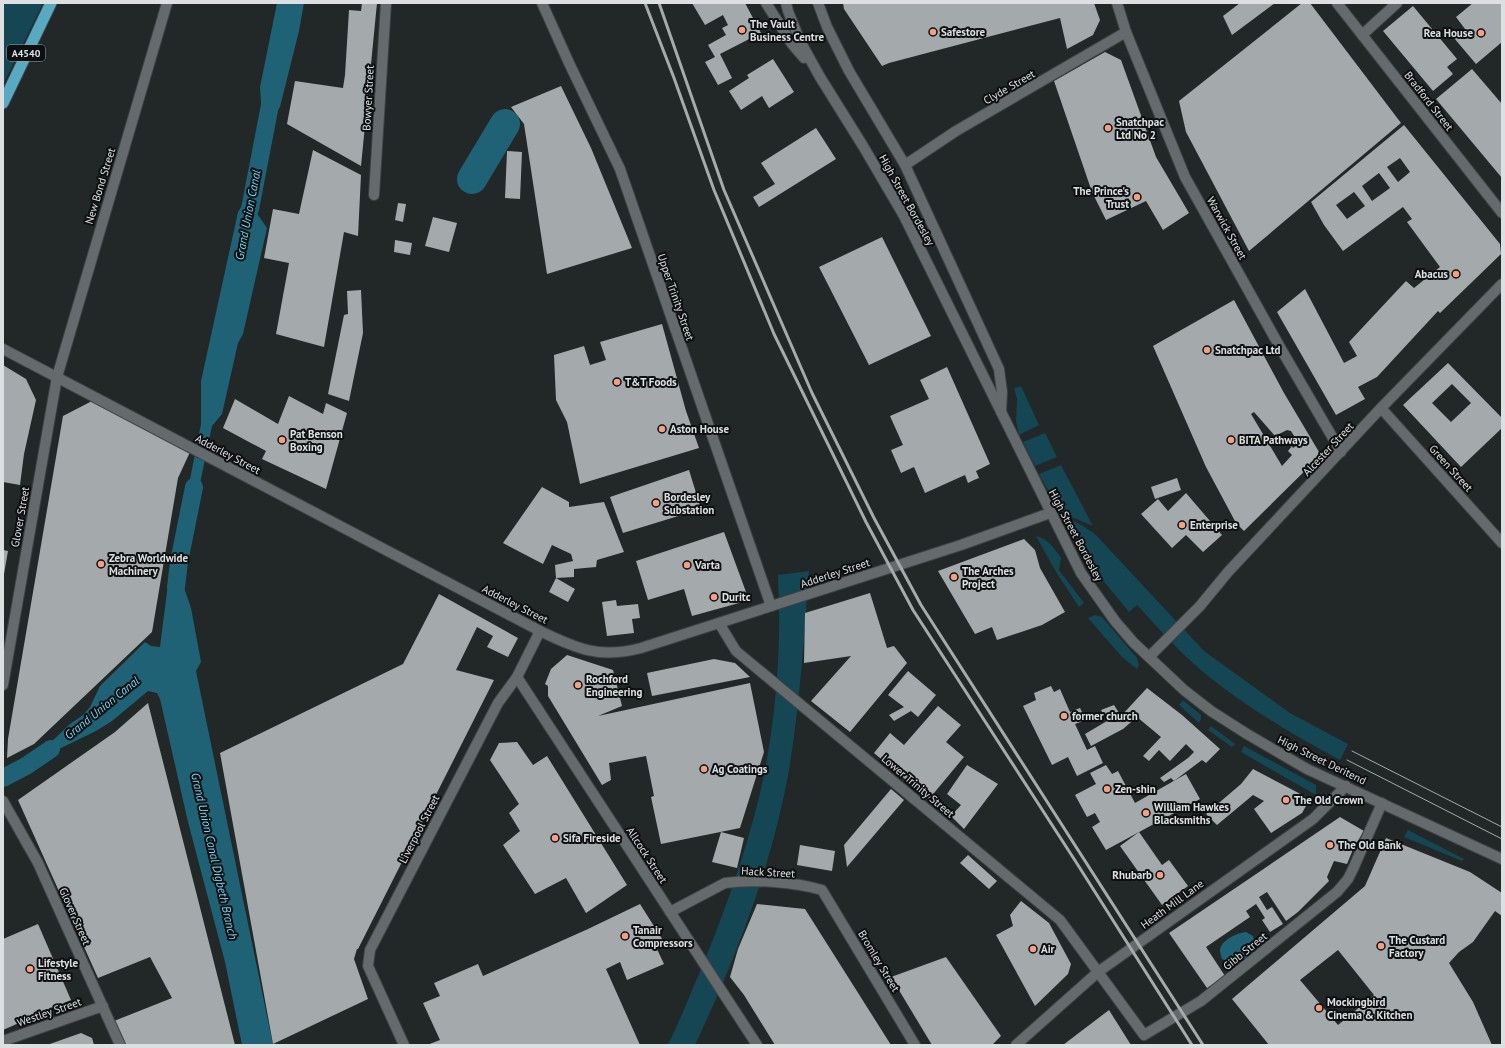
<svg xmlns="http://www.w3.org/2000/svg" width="1505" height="1048" font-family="'PT Sans',sans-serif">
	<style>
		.green { fill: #154653 }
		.water { fill: #1f6275 }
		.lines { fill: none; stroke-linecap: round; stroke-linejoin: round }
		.canal { stroke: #1f6275; stroke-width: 18 }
		.river { stroke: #1f6275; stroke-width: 30 }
		.building { fill: #a4aaab; fill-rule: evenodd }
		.pedestrian-casing { stroke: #3e4243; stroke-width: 12 }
		.minor-casing { stroke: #3e4243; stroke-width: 12 }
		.tertiary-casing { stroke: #3e4243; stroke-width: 12 }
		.secondary-casing { stroke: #3e4243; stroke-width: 12 }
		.trunk-casing { stroke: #3e4243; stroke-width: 13 }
		.pedestrian { stroke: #656a6c; stroke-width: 10 }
		.minor { stroke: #656a6c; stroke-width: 10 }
		.tertiary { stroke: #656a6c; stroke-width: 10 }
		.secondary { stroke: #656a6c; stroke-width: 10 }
		.trunk { stroke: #58aac2; stroke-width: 11 }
		.tram { stroke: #a6aaab; stroke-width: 1 }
		.rail { stroke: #a6aaab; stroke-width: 3 }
		.poi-dot { fill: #f39f82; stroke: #0d0f10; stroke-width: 1.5 }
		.labels { text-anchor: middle; stroke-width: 4; stroke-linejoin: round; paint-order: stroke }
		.shield { fill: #0d0f10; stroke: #9fa1a2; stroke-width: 1 }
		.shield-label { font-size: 10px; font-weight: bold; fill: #dde0e1 }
		.poi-label { font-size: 11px; font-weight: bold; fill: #dde0e1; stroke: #0d0f10; text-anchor: start }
		.street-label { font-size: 11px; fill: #dde0e1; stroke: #0d0f10 }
		.water-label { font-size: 12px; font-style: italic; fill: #75d8f6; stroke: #0d0f10 }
	</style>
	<rect width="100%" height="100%" fill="#222728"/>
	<g class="green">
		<polygon points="3,3 43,3 3,85"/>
		<polygon points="1021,386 1039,425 1019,435 1016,421 1017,399 1014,388"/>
		<polygon points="1045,433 1057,457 1035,466 1023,442"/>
		<polygon points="1061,465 1093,526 1060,512 1039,474"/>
		<path d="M1062,517C1076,521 1085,527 1096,535L1204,651L1290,713L1348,744L1340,760C1294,735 1249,709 1208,676C1182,655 1160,630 1137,605L1129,612L1091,566Z"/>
		<path d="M1036,536C1049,539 1054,548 1061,558L1059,570L1084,603L1079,607L1056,572Z"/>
		<path d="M809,571C804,638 800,704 789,770C772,866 736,958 695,1045H668C684,1011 698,976 712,942C736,880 757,818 768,753C778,694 781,634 778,575Z"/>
		<polygon points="1095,615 1102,617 1137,658 1139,665 1137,669 1122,657 1088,618"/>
		<polygon points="1183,700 1201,715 1201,719 1199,723 1179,705"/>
		<polygon points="1211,726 1235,744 1232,747 1208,730"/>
		<polygon points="1244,746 1316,785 1316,795 1241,752"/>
		<polygon points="1408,830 1464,859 1462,861 1404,837"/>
	</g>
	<g class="water">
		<polygon points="277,3 304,3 299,31 280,107 265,128 261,102 260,87"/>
		<polygon points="254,186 258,215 267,228 243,334 238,343 222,414 212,426 198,493 191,504 188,489 201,424 201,381 238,212"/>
		<polygon points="179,562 180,576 191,608 201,662 196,671 273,1045 242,1045 225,962 188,822 160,699 157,693 148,691 112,721 96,731 28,764 70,724 83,715 90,707 100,686 145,642 151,646 160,647 168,584"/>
		<path d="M1246,932L1253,936C1258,952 1249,955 1238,964L1231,963L1222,959C1221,956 1220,953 1220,950C1221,940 1237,933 1246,932Z"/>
	</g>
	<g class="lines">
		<g class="canal">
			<polyline points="250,209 270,105"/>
			<polyline points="176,587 179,562 194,487"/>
			<polyline points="3,778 26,766 51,749"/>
		</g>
		<polyline class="river" points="472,179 505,124"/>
	</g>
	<g class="building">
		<polygon points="362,3 377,3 361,166 287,124 295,81 343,88 345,75 349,10 361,11"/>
		<polygon points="692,3 745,3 761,33 720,54 732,78 718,85 705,62 715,57 708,45 726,35 722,28 728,25 723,15 705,25"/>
		<polygon points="843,3 1094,3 1100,20 1093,35 1067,49 1060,18 889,63 882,66 844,9"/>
		<polygon points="1240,3 1275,3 1232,35 1223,16"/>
		<polygon points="1302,3 1310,3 1401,123 1249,251 1186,132 1179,101"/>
		<polygon points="1473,3 1502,3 1502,42 1476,64 1454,38 1465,29 1456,17"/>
		<polygon points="1413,6 1457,59 1447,67 1453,74 1433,91 1383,31"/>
		<polygon points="1105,52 1121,60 1156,157 1189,213 1163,230 1146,201 1106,220 1092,192 1054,81"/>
		<polygon points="773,59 794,92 769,108 762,96 741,110 729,91 749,78 747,75"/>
		<polygon points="1472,69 1502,104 1502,178 1436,99"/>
		<polygon points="561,86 591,148 632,248 547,274 524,124 511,107"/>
		<path d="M1404,125L1500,244L1501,254L1440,313L1438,311L1377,377L1358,387L1365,399L1336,415L1277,312L1305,289L1344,363L1357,356L1349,342L1406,281L1414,288L1440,267L1407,222L1412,219L1403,207L1343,251L1324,225L1311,202ZM1400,158L1410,172L1398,182L1387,167ZM1379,173L1390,188L1372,201L1362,186ZM1354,192L1365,206L1347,219L1336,205Z"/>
		<polygon points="816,128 836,159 759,207 753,197 775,184 761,163"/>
		<polygon points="313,150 361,175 358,236 344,232 324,347 276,334 289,263 264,258 273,209 299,214"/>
		<polygon points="507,151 522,152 520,199 505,198"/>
		<polygon points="398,203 406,204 403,222 395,220"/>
		<polygon points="433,217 457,223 449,252 425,246"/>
		<polygon points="882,237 931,336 869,365 819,267"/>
		<polygon points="395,240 412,243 410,255 394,252"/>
		<polygon points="361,290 363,333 349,401 328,394 344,315 348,314 347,291"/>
		<path d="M1234,300L1284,393L1319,452L1318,458L1244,531L1236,523L1206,467L1153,346ZM1254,412L1275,436L1287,430L1291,431L1299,444L1293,448L1292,446L1288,451L1292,455L1282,466L1251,414Z"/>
		<polygon points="662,324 686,411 699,448 580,484 567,422 556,400 554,355 584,346 590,365 606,360 600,342"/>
		<path d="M1448,363L1502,418V428L1461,467L1403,405ZM1452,384L1471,403L1451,422L1432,403Z"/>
		<polygon points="3,365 26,379 36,400 24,454 20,485 3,482"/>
		<polygon points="947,367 990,464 976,471 979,478 974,480 968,483 965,475 925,493 914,467 901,473 891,450 903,445 890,416 929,399 920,380"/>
		<polygon points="289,396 323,414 326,403 347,413 326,489 262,459 266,451 223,428 235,399 278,424"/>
		<polygon points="92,401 190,452 178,478 152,632 34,744 7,758 8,739 63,416"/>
		<polygon points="689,470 701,509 623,533 610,497"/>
		<polygon points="1177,478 1181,490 1155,499 1151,487"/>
		<polygon points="542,487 569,502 569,507 604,502 624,552 597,560 596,567 574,569 574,577 556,578 575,589 568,602 549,592 556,578 555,565 573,561 571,554 552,545 543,564 503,543"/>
		<polygon points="1186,493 1222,535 1203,552 1186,535 1172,548 1141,514 1158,499 1168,511"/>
		<polygon points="724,532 746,592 739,603 692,616 684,589 648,600 636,561"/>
		<polygon points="1024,539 1035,550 1040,568 1065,612 1042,625 997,640 992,627 975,634 938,571"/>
		<polygon points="3,550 8,551 4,574 3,574"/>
		<polygon points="870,593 887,648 894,646 907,663 850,732 811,701 851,656 804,663 805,613"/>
		<polygon points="439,594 518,638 508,657 487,647 493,636 477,627 456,670 494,680 358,949 357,949 354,959 368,999 273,1044 220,753 403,664"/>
		<polygon points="616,600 617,606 638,604 640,618 632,619 634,633 607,636 602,602"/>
		<polygon points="567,655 613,670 622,706 598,716 750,683 764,752 740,828 661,844 651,797 654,796 646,756 609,763 611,780 602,785 548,696 548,686 545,684 551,669"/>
		<polygon points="714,659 735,663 750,677 652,696 647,673"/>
		<polygon points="908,671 936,695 918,717 911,711 894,721 889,715 904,707 888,695"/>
		<polygon points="1051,686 1054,692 1060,689 1070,712 1080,708 1086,720 1075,724 1087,750 1095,746 1103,763 1077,776 1068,757 1052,765 1023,706 1036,700 1034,693"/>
		<polygon points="1147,688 1182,715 1220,749 1206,763 1202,760 1174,781 1171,778 1164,782 1160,778 1188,758 1194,752 1186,744 1170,761 1159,750 1149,761 1143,756 1161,737 1137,717 1123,729 1091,746 1085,734 1107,721 1101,710 1114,705 1121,716"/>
		<polygon points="148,703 235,1045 125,1045 114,1021 172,998 150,957 98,978 18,800 115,732"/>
		<polygon points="938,706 961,725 946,742 964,757 929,799 874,753 890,733 904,745"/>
		<polygon points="517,742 533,765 547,756 627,885 586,913 566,878 535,894 503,845 520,831 509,813 519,804 490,760 499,743"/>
		<polygon points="967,765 998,784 964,829 951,816 961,805 947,794"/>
		<polygon points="1106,765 1112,774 1118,771 1135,803 1186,774 1200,799 1106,850 1092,827 1100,822 1095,813 1087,817 1075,795 1096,784 1090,773"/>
		<polygon points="1253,769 1310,799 1302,813 1271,833 1254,809 1264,801 1253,795 1217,825 1206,814 1241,784"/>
		<polygon points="891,789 904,800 847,867 844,845"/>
		<polygon points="1340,817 1364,831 1354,847 1347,864 1334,861 1327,877 1329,881 1298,912 1286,921 1267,892 1259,897 1267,910 1272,907 1283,924 1270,932 1262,920 1265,918 1256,904 1246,911 1250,917 1206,947 1225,976 1207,988 1169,933"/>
		<polygon points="721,832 744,838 737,868 712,862"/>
		<polygon points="1139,832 1162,865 1169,860 1188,886 1162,905 1120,846"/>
		<path d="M1386,838L1470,872L1502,893V916L1495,911L1473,942L1459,952L1449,963L1473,1002L1492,1045H1269L1232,999L1365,886ZM1338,950L1374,995L1338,1025L1300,980Z"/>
		<polygon points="800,845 835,851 832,871 797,865"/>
		<polygon points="968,855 997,881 989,889 960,863"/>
		<polygon points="1021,901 1049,923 1071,964 1068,974 1035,1006 996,935 1013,926 1010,915"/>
		<polygon points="640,904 664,942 656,947 664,964 627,980 620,962 606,969 640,1045 427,1045 440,1040 423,1003 440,996 434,983 478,964 483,976 588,929"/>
		<polygon points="757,904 805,909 891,1045 775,1045 744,995 730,977 738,949"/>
		<polygon points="38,924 71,1000 3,1030 3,939"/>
		<polygon points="946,957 1001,1036 992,1045 932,1045 891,977"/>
		<polygon points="1109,1010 1131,1045 1063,1045"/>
		<polygon points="81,1033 92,1038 94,1045 47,1045"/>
	</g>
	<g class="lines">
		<g class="pedestrian-casing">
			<polyline id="pedestrian" points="719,623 736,651 1060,920 1098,972"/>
		</g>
		<g class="minor-casing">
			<g id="minor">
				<polyline points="542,3 569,63 620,169 771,606"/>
				<polyline points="1117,3 1126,32 1185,177 1281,349 1341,452"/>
				<polyline points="1362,35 1397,3"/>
				<polyline points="905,165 956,131 1126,32"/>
				<polyline points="374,195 386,3"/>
				<path d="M3,349L540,631C577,649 600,659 641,648L961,545L1050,513"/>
				<polyline points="1381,408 1502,543"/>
				<polyline points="517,677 757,1045"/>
				<polyline points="3,685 57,377 167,3"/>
				<polyline points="3,801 38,863 120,1045"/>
				<path d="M670,912L725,883C753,879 795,882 822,890L915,1045"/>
				<polyline points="1098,972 1144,1035 1201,1001 1337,892 1348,879 1353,869 1382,803"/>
				<polyline points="3,1041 103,1006"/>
				<polyline points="404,1045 368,966 370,950 498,703 517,677 540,631"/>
			</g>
		</g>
		<g class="tertiary-casing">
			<g id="tertiary">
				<polyline points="1337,3 1502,213"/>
				<polyline points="1149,657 1200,606 1228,572 1381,408 1502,284"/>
				<polyline points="1016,1045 1098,972 1313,819 1346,786"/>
			</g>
		</g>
		<g class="secondary-casing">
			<g id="secondary">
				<polyline points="766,3 792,44 804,58"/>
				<polyline points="786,3 788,11 800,41 820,77 863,146 904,216 1081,573 1115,621 1133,642 1184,690 1211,711 1247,734 1307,769 1502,859"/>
				<polyline points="818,3 827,27 849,71 905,165 999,369 1002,392 1001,412"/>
			</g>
		</g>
		<g class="trunk-casing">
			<polyline id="trunk" points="3,103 51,3"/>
		</g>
		<use href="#pedestrian" class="pedestrian"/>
		<use href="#minor" class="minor"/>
		<use href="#tertiary" class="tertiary"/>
		<use href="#secondary" class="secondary"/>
		<use href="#trunk" class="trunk"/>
		<g class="tram">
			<polyline points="1352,751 1502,827"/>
			<polyline points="1347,760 1502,839"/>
		</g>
		<g class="rail">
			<polyline points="645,3 674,78 714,190 774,334 866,522 913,610 1076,862 1192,1045"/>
			<polyline points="659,3 724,190 812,393 874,518 921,605 1203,1045"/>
		</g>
	</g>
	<g class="poi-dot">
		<circle cx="742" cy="30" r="4"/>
		<circle cx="933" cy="32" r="4"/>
		<circle cx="1481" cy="33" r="4"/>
		<circle cx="1108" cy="128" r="4"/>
		<circle cx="1137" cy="197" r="4"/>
		<circle cx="1456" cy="274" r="4"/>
		<circle cx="1207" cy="350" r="4"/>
		<circle cx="617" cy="382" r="4"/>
		<circle cx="662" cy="429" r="4"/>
		<circle cx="282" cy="440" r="4"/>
		<circle cx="1231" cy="440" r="4"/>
		<circle cx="656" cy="503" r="4"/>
		<circle cx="1182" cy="525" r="4"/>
		<circle cx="101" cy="564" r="4"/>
		<circle cx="687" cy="565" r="4"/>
		<circle cx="954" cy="577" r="4"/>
		<circle cx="714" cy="597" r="4"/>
		<circle cx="578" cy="685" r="4"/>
		<circle cx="1064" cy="716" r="4"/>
		<circle cx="704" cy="769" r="4"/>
		<circle cx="1107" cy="789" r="4"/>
		<circle cx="1286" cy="800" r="4"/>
		<circle cx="1146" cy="813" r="4"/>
		<circle cx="555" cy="838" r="4"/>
		<circle cx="1330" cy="845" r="4"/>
		<circle cx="1160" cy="875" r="4"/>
		<circle cx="625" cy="936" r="4"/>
		<circle cx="1381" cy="946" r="4"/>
		<circle cx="1033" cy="949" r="4"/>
		<circle cx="30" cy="969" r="4"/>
		<circle cx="1319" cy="1008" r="4"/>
	</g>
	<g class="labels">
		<rect class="shield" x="7" y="45" width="38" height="16" rx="3"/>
		<g class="shield-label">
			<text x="26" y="57">A4540</text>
		</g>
		<g class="poi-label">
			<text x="750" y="28">The Vault<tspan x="750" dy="13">Business Centre</tspan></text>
			<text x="941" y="36">Safestore</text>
			<text x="1473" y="37" text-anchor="end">Rea House</text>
			<text x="1116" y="126">Snatchpac<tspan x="1116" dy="13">Ltd No 2</tspan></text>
			<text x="1129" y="195" text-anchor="end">The Prince's<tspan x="1129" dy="13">Trust</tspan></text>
			<text x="1448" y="278" text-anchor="end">Abacus</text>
			<text x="1215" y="354">Snatchpac Ltd</text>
			<text x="625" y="386">T&amp;T Foods</text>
			<text x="670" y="433">Aston House</text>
			<text x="290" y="438">Pat Benson<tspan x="290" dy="13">Boxing</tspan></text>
			<text x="1239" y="444">BITA Pathways</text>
			<text x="664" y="501">Bordesley<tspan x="664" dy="13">Substation</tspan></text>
			<text x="1190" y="529">Enterprise</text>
			<text x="109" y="562">Zebra Worldwide<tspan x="109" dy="13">Machinery</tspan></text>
			<text x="695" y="569">Varta</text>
			<text x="962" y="575">The Arches<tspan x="962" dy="13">Project</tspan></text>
			<text x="722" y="601">Duritc</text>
			<text x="586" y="683">Rochford<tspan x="586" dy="13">Engineering</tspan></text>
			<text x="1072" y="720">former church</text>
			<text x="712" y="773">Ag Coatings</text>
			<text x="1115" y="793">Zen-shin</text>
			<text x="1294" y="804">The Old Crown</text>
			<text x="1154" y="811">William Hawkes<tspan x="1154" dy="13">Blacksmiths</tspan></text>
			<text x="563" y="842">Sifa Fireside</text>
			<text x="1338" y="849">The Old Bank</text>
			<text x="1152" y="879" text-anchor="end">Rhubarb</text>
			<text x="633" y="934">Tanair<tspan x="633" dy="13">Compressors</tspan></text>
			<text x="1389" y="944">The Custard<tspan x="1389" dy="13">Factory</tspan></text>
			<text x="1041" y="953">Air</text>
			<text x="38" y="967">Lifestyle<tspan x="38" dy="13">Fitness</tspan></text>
			<text x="1327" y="1006">Mockingbird<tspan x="1327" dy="13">Cinema &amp; Kitchen</tspan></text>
		</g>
		<g class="street-label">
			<text transform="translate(1009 87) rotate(-30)" y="4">Clyde Street</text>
			<text transform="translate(368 98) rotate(-87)" y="4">Bowyer Street</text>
			<text transform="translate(1429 101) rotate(52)" y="4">Bradford Street</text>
			<text transform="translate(100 186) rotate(-73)" y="4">New Bond Street</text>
			<text transform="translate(907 200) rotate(61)" y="4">High Street Bordesley</text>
			<text transform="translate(1227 228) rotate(61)" y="4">Warwick Street</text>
			<text transform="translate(676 297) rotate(71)" y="4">Upper Trinity Street</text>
			<text transform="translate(1328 449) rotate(-47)" y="4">Alcester Street</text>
			<text transform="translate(228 454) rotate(28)" y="4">Adderley Street</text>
			<text transform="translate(1451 468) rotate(48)" y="4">Green Street</text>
			<text transform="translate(20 517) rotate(-80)" y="4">Glover Street</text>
			<text transform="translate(1076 535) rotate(62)" y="4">High Street Bordesley</text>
			<text transform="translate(835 573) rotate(-18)" y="4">Adderley Street</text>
			<text transform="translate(515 604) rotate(27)" y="4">Adderley Street</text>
			<text transform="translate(1322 760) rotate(26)" y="4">High Street Deritend</text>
			<text transform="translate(918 786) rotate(40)" y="4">Lower Trinity Street</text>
			<text transform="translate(419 829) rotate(-63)" y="4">Liverpool Street</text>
			<text transform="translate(647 855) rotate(57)" y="4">Allcock Street</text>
			<text transform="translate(768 872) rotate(3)" y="4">Hack Street</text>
			<text transform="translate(1172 904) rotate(-36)" y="4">Heath Mill Lane</text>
			<text transform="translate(75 916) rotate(66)" y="4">Glover Street</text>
			<text transform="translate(1245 951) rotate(-39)" y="4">Gibb Street</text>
			<text transform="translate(879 961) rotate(59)" y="4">Bromley Street</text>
			<text transform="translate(49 1012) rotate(-19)" y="4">Westley Street</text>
		</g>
		<g class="water-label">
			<text transform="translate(248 215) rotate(-79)" y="4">Grand Union Canal</text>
			<text transform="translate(102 708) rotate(-39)" y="4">Grand Union Canal</text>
			<text transform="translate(214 856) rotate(77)" y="4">Grand Union Canal Digbeth Branch</text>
		</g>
	</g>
	<rect width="1505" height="1048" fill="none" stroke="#dde0e1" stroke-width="8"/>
</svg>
